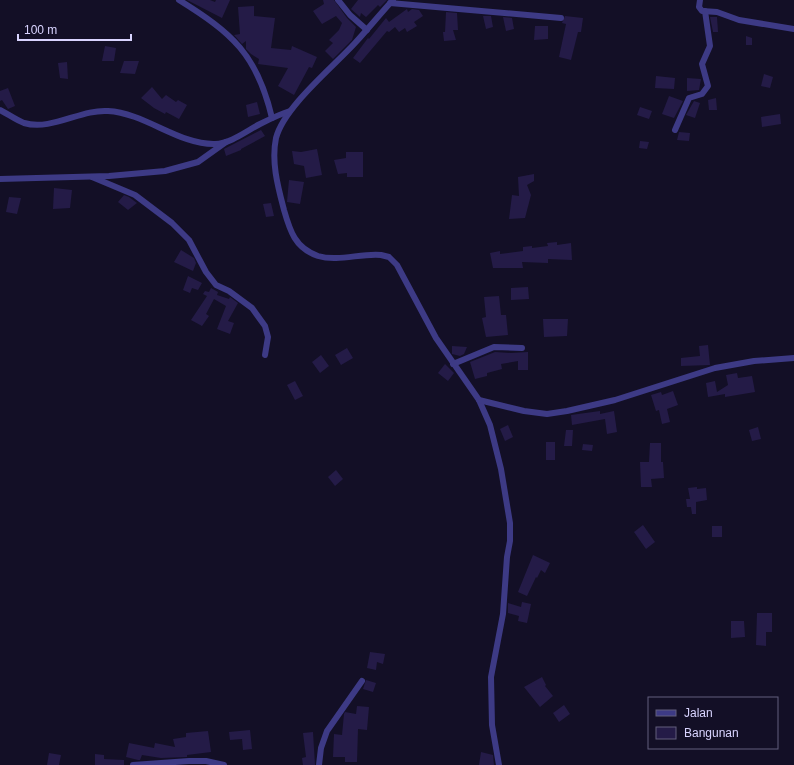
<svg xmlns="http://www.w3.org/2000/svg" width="794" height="765" font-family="Helvetica,sans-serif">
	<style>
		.building { fill: #241b47 }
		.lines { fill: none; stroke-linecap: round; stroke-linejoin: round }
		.street { stroke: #3d3a85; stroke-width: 6 }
	</style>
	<rect width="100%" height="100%" fill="#130f26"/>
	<g class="building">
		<polygon points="187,0 210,0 215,2 216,0 230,0 222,18"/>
		<polygon points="323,0 334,0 347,18 356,27 352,40 333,59 325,51 333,43 329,40 339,30 342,23 336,16 322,24 313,11 324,4"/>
		<polygon points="358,0 387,0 380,7 378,5 366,17 361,13 360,17 351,9"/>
		<polygon points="254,6 254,16 275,18 271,48 291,50 292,46 317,57 312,68 309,67 294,95 278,86 288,68 258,64 259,59 251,54 246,49 246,41 242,44 234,35 240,34 238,7"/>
		<polygon points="407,9 408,12 412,9 419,10 423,16 414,22 417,26 407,32 405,28 399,32 395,27 389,32 387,31 360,63 353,58 368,38 369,39 386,18 389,22"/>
		<polygon points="446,12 457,13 458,30 453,30 456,40 444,41 443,32 445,32"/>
		<polygon points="483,16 491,16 493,27 486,29"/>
		<polygon points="565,16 583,18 581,32 578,32 571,60 559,57 566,24 562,23"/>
		<polygon points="503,17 512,18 514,29 506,31"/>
		<polygon points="710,17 717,17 718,32 713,32"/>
		<polygon points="535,26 548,26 548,39 534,40"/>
		<polygon points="746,36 752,38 752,45 746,45"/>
		<polygon points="105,46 116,48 114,61 102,61"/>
		<polygon points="124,61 139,61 135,74 120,73"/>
		<polygon points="67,62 68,79 60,78 58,63"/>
		<polygon points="764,74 773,77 770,88 761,86"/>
		<polygon points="656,76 675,78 674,89 655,88"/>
		<polygon points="687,78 701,79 699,90 687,91"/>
		<polygon points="152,87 162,99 166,95 176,102 178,100 187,105 179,119 166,112 165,114 154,108 141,98"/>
		<polygon points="8,88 15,106 8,109 2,100 0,101 0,91"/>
		<polygon points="669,96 683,101 674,118 662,114"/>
		<polygon points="716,98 717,110 709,110 708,100"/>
		<polygon points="694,101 700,103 695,118 686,115"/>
		<polygon points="257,102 260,114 248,117 246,105"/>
		<polygon points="640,107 652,111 649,119 637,115"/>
		<polygon points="780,114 781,124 762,127 761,117"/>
		<polygon points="261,130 265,136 241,149 241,150 226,156 224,149"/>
		<polygon points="679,132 690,133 689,141 677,140"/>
		<polygon points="640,141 649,142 647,149 639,148"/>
		<polygon points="317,149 322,175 306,178 304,166 294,164 292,151 301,152"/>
		<polygon points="346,152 363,152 363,177 347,177 347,173 338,174 334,160 346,158"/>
		<polygon points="534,174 534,181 527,185 531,195 525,218 509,219 512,195 519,196 518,177"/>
		<polygon points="289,180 304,182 300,204 287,202"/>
		<polygon points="54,188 72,190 70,208 53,209"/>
		<polygon points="124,195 129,197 137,203 128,210 118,202"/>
		<polygon points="9,197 21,198 17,214 6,212"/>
		<polygon points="271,203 274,216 266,217 263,204"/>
		<polygon points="557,242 557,245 571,243 572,260 548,259 548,263 522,262 523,268 493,268 490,253 500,251 500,254 523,251 523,247 532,246 532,248 548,246 547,243"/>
		<polygon points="181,250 194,258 196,263 193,271 174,262"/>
		<polygon points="188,276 202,283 198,290 192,288 190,293 183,290"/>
		<polygon points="528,287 529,299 511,300 511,288"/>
		<polygon points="211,288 218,292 217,295 229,299 230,297 238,303 228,321 234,323 230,334 217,329 226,306 214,299 206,314 209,316 202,326 191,320 207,296 203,294 205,291 209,292"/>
		<polygon points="499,296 501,315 506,315 508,335 486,337 482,318 486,317 484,297"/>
		<polygon points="543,319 568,319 567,336 544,337"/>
		<polygon points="708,345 710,365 681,366 681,358 700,356 699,346"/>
		<polygon points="452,346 467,347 464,354 460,356 452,354"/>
		<polygon points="347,348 353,358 341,365 335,355"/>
		<polygon points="495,352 511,353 528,352 528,370 518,370 518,361 501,364 502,369 487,373 487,376 475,379 470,362"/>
		<polygon points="321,355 329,366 320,373 312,362"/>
		<polygon points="445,364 454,373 448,381 438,373"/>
		<polygon points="737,373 738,378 752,376 755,392 725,397 725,394 708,397 706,383 715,381 717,392 728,385 726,375"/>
		<polygon points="295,381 303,396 295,400 287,385"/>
		<polygon points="673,391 678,405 667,409 670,422 662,424 659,410 656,411 651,395 661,392 662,395"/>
		<polygon points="600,411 600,414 614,411 617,432 607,434 605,419 572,425 571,415"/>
		<polygon points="508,425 513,437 505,441 500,429"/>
		<polygon points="758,427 761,439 752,441 749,430"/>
		<polygon points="566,430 573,430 572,446 564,446"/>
		<rect x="546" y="442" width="9" height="18"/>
		<polygon points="650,443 661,443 661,462 663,462 664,478 651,479 652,487 641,487 640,462 649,462"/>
		<polygon points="583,444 593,445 592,451 582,450"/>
		<polygon points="336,470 343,479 335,486 328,477"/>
		<polygon points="697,487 697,489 706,488 707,500 696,502 696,514 692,514 691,507 687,507 686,499 690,499 688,488"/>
		<polygon points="643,525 655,542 646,549 634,532"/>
		<rect x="712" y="526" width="10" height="11"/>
		<polygon points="533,555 550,563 545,573 541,570 537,578 536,577 527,596 518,592"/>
		<polygon points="522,602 531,604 527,623 518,621 519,616 508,613 508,603 521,607"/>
		<polygon points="757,613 772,613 772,632 766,632 766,646 756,645"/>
		<polygon points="731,621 744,621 745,637 731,638"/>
		<polygon points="370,652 385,654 383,664 377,662 376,670 367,668"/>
		<polygon points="542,677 546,685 545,686 553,696 540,707 524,687"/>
		<polygon points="366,680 376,683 373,692 363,689"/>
		<polygon points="564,705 570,714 559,722 553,713"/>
		<polygon points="357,706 369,707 367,730 358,729 357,762 345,762 345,757 333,757 334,734 342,735 344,714 345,712 356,714"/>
		<polygon points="250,730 252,749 243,750 242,739 230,740 229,732"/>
		<polygon points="208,731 211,752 187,755 187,757 161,758 142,755 140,760 138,760 126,757 129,743 154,748 155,743 175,747 173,739 186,737 186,733"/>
		<polygon points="313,732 315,765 303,765 302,758 306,757 303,733"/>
		<polygon points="481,752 493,755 494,765 479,765"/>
		<polygon points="49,753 61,755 59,765 47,765"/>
		<polygon points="95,754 104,755 104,759 124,760 124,765 95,765"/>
	</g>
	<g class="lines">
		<g class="street">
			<path d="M179,0C232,33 257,54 272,118"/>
			<polyline points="338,0 350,15 367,30"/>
			<path d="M393,0C380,14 368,29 355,43C332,68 284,107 276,138C271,162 278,187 284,210C290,231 295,248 318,256C338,262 361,253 381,255L389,257L397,265L436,338L479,400L490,425L501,469L510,523V541L507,557L503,614L491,677L492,725L499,765"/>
			<polyline points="700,0 699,7 702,11 717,12 739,20 794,29"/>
			<polyline points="390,3 561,18"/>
			<path d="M0,110C8,114 16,120 24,123C52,131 81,109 108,111C145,113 179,145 215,144C232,143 246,131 260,124C270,119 280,114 290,111"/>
			<polyline points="675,130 689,98 702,94 708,86 702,64 710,46 705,11"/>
			<polyline points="92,177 135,195 172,223 189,240 206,272 216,285 229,291 252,308 265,326 268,337 265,355"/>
			<polyline points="0,179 109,176 165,171 198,162 226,142"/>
			<polyline points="453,364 494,347 522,348"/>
			<polyline points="479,400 524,411 547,414 567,411 615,400 715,368 754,361 794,358"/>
			<polyline points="133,765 189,761 206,761 224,765"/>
			<polyline points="319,765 321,748 327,731 362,681"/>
		</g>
	</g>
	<rect x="648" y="697" width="130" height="52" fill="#130f26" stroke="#625e7d"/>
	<rect x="656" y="710" width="20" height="6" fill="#3d3a85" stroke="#625e7d"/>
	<text x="684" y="717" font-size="12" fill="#d9d4ff">Jalan</text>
	<rect x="656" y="727" width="20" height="12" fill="#241b47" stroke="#625e7d"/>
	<text x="684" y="737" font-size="12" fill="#d9d4ff">Bangunan</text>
	<path d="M18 34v6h113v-6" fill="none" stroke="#d9d4ff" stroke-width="2"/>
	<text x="24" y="34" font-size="12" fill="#d9d4ff" stroke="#130f26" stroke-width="3" paint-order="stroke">100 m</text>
</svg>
